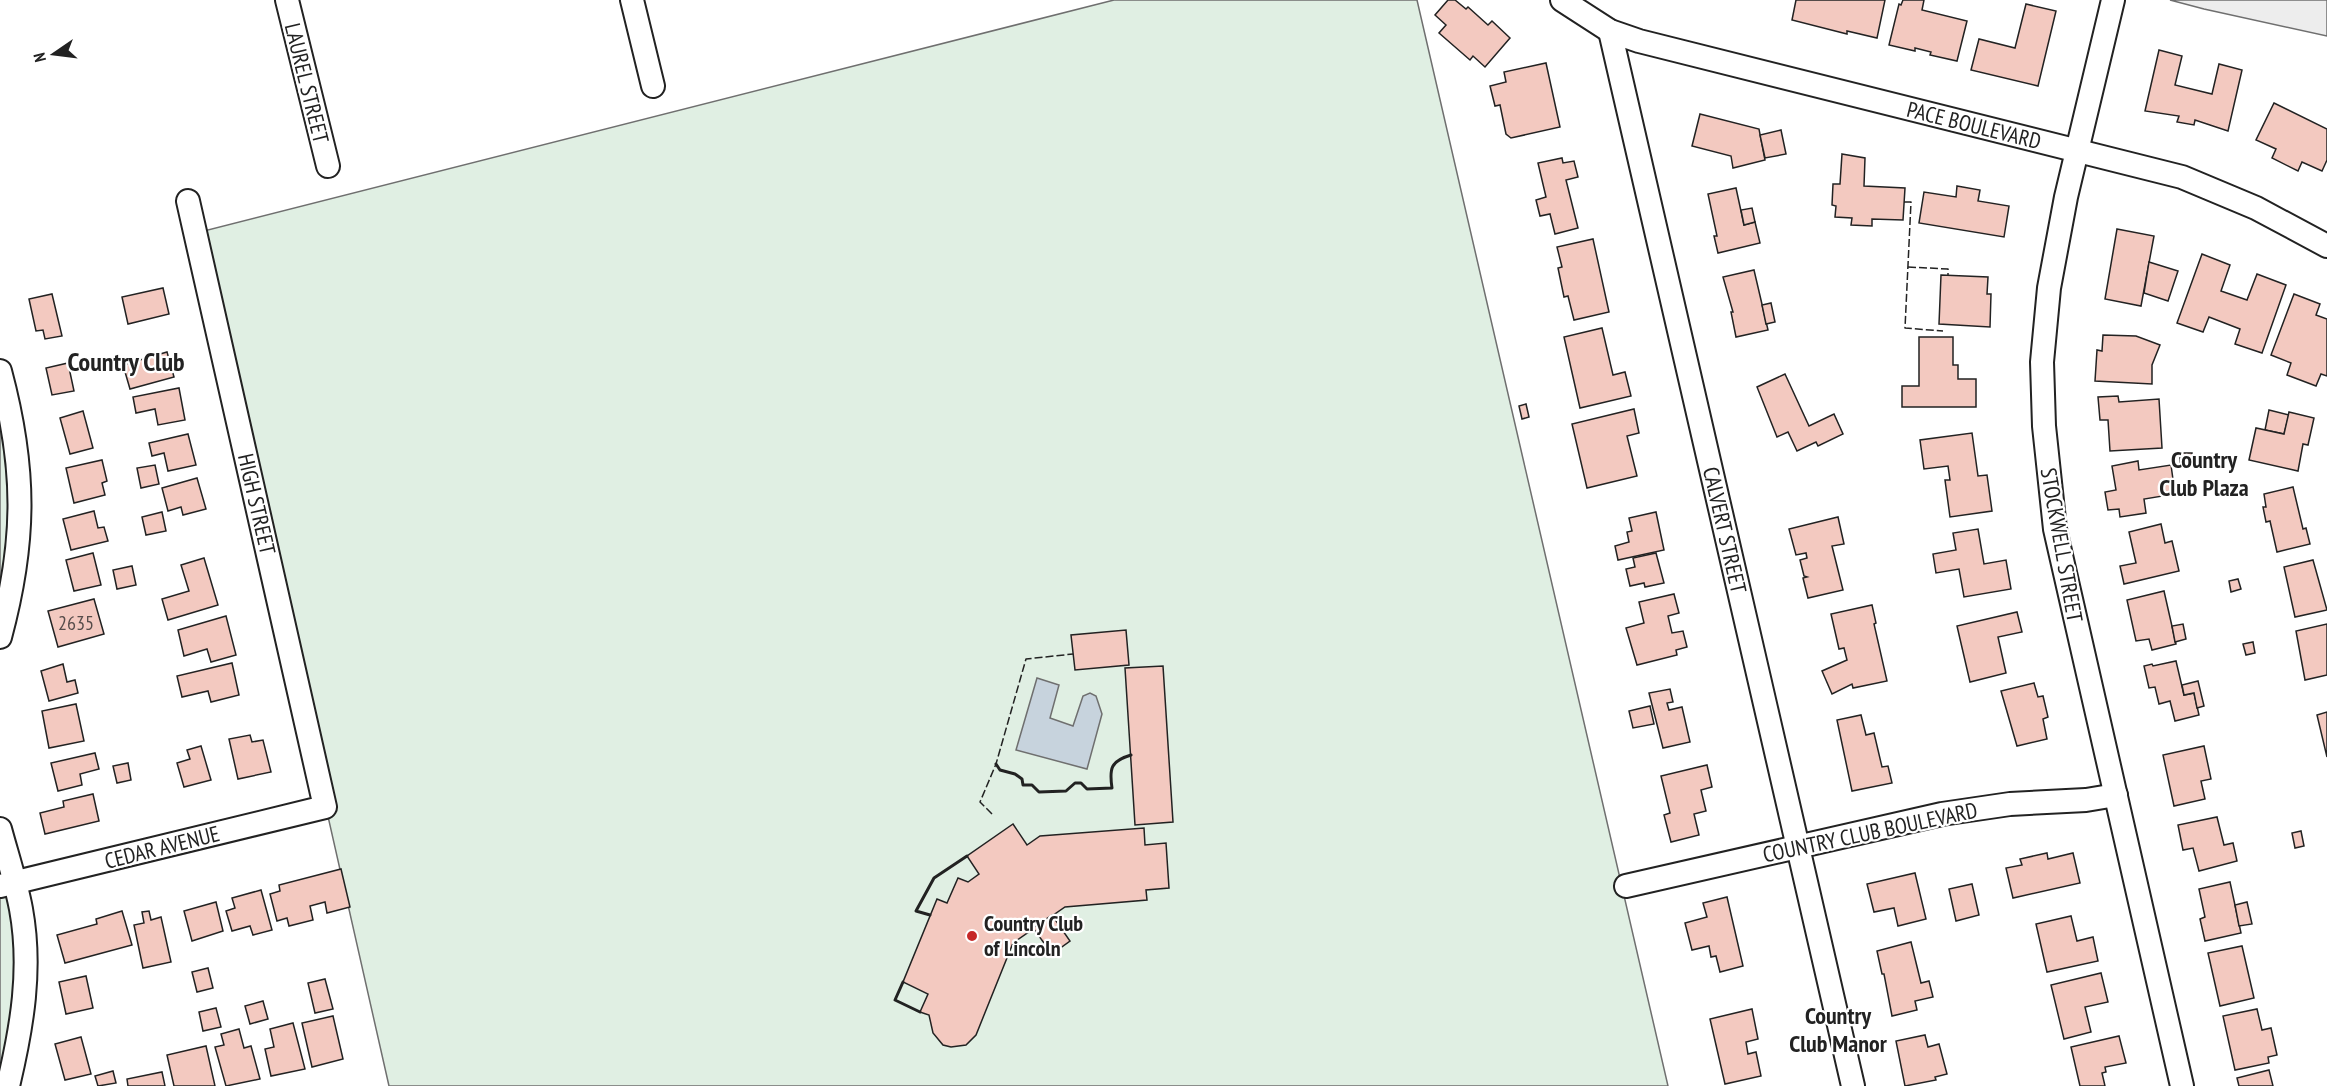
<svg xmlns="http://www.w3.org/2000/svg" width="2327" height="1086" font-family="'PT Sans Narrow',sans-serif">
	<style>
		.green { fill: #e0efe3; stroke: #6f6f6f; stroke-width: 1.5 }
		.parking { fill: #ededed; stroke: #6f6f6f; stroke-width: 1.5 }
		.water { fill: #c7d3dd; stroke: #6f6f6f; stroke-width: 1.5 }
		.building { fill: #f3c9c0; stroke: #222; stroke-width: 1.5 }
		.lines { fill: none; stroke-linecap: round; stroke-linejoin: round }
		.minor-casing { stroke: #222; stroke-width: 26 }
		.minor { stroke: #fff; stroke-width: 22 }
		.fence { stroke: #222; stroke-width: 1.5; stroke-dasharray: 8 3; stroke-linecap: butt }
		.wall { stroke: #222; stroke-width: 3 }
		.poi-dot { fill: #c62828; stroke: #fff; stroke-width: 2 }
		.labels { text-anchor: middle; stroke-width: 4.5; stroke-linejoin: round; paint-order: stroke }
		.number-label { font-size: 20px; fill: #564c4a }
		.street-label { font-size: 22px; fill: #222; stroke: #fff }
		.poi-label { font-size: 22px; font-weight: bold; fill: #222; stroke: #fff; text-anchor: start }
		.neighbourhood-label { font-size: 24px; font-weight: bold; fill: #222; stroke: #fff }
		.quarter-label { font-size: 26px; font-weight: bold; fill: #222; stroke: #fff }
	</style>
	<rect width="100%" height="100%" fill="#fff"/>
	<g class="green">
		<polygon points="1114,0 1417,0 1668,1086 389,1086 196,233"/>
		<polygon points="0,371 19,468 0,637"/>
		<polygon points="0,829 26,948 0,1086"/>
	</g>
	<polygon class="parking" points="2170,0 2327,0 2327,36 2204,9"/>
	<polygon class="water" points="1037,678 1059,685 1050,718 1073,726 1083,696 1090,693 1096,696 1102,714 1087,769 1016,750"/>
	<g class="building">
		<polygon points="1448,0 1455,0 1466,9 1468,7 1488,25 1492,21 1510,38 1485,67 1473,56 1470,60 1439,33 1446,25 1435,15"/>
		<polygon points="1796,0 1885,0 1877,38 1847,31 1847,34 1792,20"/>
		<polygon points="1903,0 1924,0 1922,10 1967,21 1957,61 1930,55 1931,52 1915,48 1915,51 1889,45 1899,4 1901,5"/>
		<polygon points="2026,4 2056,11 2038,86 1971,70 1979,39 2015,48"/>
		<polygon points="2159,50 2182,56 2175,85 2212,94 2219,64 2242,70 2228,131 2195,120 2194,125 2177,122 2179,116 2145,111"/>
		<polygon points="1546,63 1560,127 1511,138 1506,134 1500,105 1495,106 1490,86 1506,82 1504,72"/>
		<polygon points="2274,103 2327,129 2327,160 2322,171 2302,162 2298,171 2272,158 2276,149 2256,140"/>
		<polygon points="1700,114 1759,129 1765,160 1733,168 1731,156 1692,146"/>
		<polygon points="1781,130 1786,154 1765,158 1760,135"/>
		<polygon points="1842,154 1865,158 1864,186 1905,188 1903,220 1872,219 1872,226 1851,225 1852,218 1835,217 1836,206 1832,205 1833,184 1840,184"/>
		<polygon points="1562,158 1563,163 1574,161 1578,177 1566,180 1578,228 1555,234 1550,214 1540,216 1536,200 1546,197 1538,163"/>
		<polygon points="1957,186 1980,190 1978,201 2009,206 2004,237 1919,223 1924,192 1956,197"/>
		<polygon points="1736,188 1744,225 1755,222 1760,243 1718,253 1714,236 1717,236 1708,194"/>
		<polygon points="1752,208 1755,222 1744,225 1741,210"/>
		<polygon points="2117,229 2154,236 2141,306 2105,299"/>
		<polygon points="1593,239 1609,312 1574,320 1568,296 1564,297 1558,268 1562,267 1557,247"/>
		<polygon points="2202,254 2230,265 2221,291 2247,300 2257,274 2286,285 2262,353 2235,344 2240,329 2209,317 2203,332 2177,323"/>
		<polygon points="2149,262 2178,271 2168,301 2144,293"/>
		<polygon points="1754,270 1768,330 1736,337 1731,312 1733,312 1723,277"/>
		<polygon points="1941,275 1988,277 1987,294 1991,294 1990,327 1939,324"/>
		<polygon points="163,288 169,314 128,324 122,297"/>
		<polygon points="52,294 62,336 45,339 43,330 36,331 29,299"/>
		<polygon points="2294,294 2320,304 2316,315 2327,319 2327,376 2321,374 2316,386 2287,375 2291,363 2271,355"/>
		<polygon points="1771,303 1775,322 1766,324 1762,305"/>
		<polygon points="1602,328 1613,375 1625,372 1631,396 1580,408 1564,337"/>
		<polygon points="2103,335 2136,336 2160,345 2152,365 2152,384 2095,381 2097,350 2102,351"/>
		<polygon points="1919,337 1953,337 1953,365 1958,365 1958,379 1976,379 1976,407 1902,407 1902,386 1919,386"/>
		<polygon points="167,352 174,377 130,389 123,365"/>
		<polygon points="68,363 74,391 52,395 46,368"/>
		<polygon points="1785,374 1809,426 1834,414 1843,434 1818,446 1816,442 1797,451 1788,432 1777,437 1757,387"/>
		<polygon points="179,388 185,420 158,425 155,409 136,413 133,397"/>
		<polygon points="2118,396 2119,402 2159,399 2162,448 2110,451 2108,420 2100,420 2098,397"/>
		<polygon points="1526,404 1529,417 1522,419 1519,406"/>
		<polygon points="1634,409 1639,433 1627,436 1637,476 1587,488 1572,424"/>
		<polygon points="2269,410 2289,415 2284,434 2265,430"/>
		<polygon points="83,411 93,448 70,454 60,418"/>
		<polygon points="2289,412 2314,418 2308,445 2303,444 2298,471 2249,460 2256,428 2284,434"/>
		<polygon points="1972,433 1978,476 1987,475 1992,511 1950,517 1945,480 1950,480 1948,466 1924,469 1920,440"/>
		<polygon points="188,434 196,465 168,471 164,453 152,456 149,443"/>
		<rect x="2180" y="453" width="12" height="9"/>
		<polygon points="102,460 107,481 102,483 105,495 74,503 66,468"/>
		<polygon points="2138,461 2139,470 2171,465 2175,494 2144,499 2146,513 2120,517 2119,509 2108,510 2105,492 2116,490 2112,466"/>
		<polygon points="155,465 159,484 141,488 137,468"/>
		<polygon points="197,478 206,509 183,515 181,507 168,511 162,488"/>
		<polygon points="2293,487 2303,529 2306,528 2310,544 2277,552 2270,521 2266,522 2263,507 2266,507 2264,494"/>
		<polygon points="94,511 98,528 104,527 108,541 71,550 63,519"/>
		<polygon points="162,512 166,531 146,535 142,517"/>
		<polygon points="1656,512 1664,550 1618,560 1615,546 1629,542 1627,532 1632,531 1629,518"/>
		<polygon points="1838,517 1844,544 1832,546 1843,590 1808,598 1803,578 1807,577 1804,576 1800,560 1807,558 1806,553 1796,555 1789,529"/>
		<polygon points="2161,524 2165,543 2172,541 2179,571 2124,584 2120,566 2136,563 2129,532"/>
		<polygon points="1978,529 1984,564 2006,560 2011,589 1964,597 1959,569 1936,573 1933,554 1956,550 1953,533"/>
		<polygon points="93,553 101,585 74,591 66,560"/>
		<polygon points="1656,553 1664,583 1645,587 1644,583 1630,586 1626,569 1635,567 1633,558"/>
		<polygon points="204,558 218,605 168,620 162,599 189,591 181,565"/>
		<polygon points="2313,560 2327,610 2295,617 2284,567"/>
		<polygon points="132,566 136,585 117,589 113,570"/>
		<polygon points="2238,579 2241,589 2231,592 2229,581"/>
		<polygon points="2164,591 2176,644 2152,650 2149,639 2136,641 2127,600"/>
		<polygon points="1674,594 1679,613 1668,616 1672,633 1683,631 1687,647 1676,650 1677,655 1637,665 1626,628 1644,623 1639,602"/>
		<polygon points="94,599 104,634 58,647 48,611"/>
		<polygon points="1872,605 1876,623 1874,624 1887,681 1853,688 1852,684 1832,694 1822,671 1847,660 1844,648 1839,649 1831,614"/>
		<polygon points="2017,612 2022,632 1998,637 2006,673 1970,682 1957,626"/>
		<polygon points="226,616 236,655 211,662 207,649 184,656 178,630"/>
		<polygon points="2183,624 2186,639 2175,642 2172,626"/>
		<polygon points="2327,624 2327,675 2305,680 2296,631"/>
		<polygon points="1126,630 1129,665 1075,670 1071,635"/>
		<polygon points="2253,642 2255,653 2246,655 2243,644"/>
		<polygon points="2176,661 2184,695 2194,693 2199,715 2175,721 2170,701 2159,704 2155,687 2149,688 2144,666 2152,664 2153,666"/>
		<polygon points="232,663 239,695 211,702 208,691 182,697 177,676"/>
		<polygon points="63,664 67,682 75,680 78,693 49,701 41,671"/>
		<polygon points="1163,666 1173,822 1135,825 1125,668"/>
		<polygon points="2198,681 2204,706 2197,708 2194,693 2184,695 2182,685"/>
		<polygon points="2034,683 2038,697 2043,696 2048,717 2043,719 2047,739 2017,746 2001,691"/>
		<polygon points="1670,689 1673,702 1667,703 1669,710 1682,707 1690,742 1663,748 1649,693"/>
		<polygon points="76,704 84,741 49,748 42,711"/>
		<polygon points="1650,706 1654,724 1633,728 1629,711"/>
		<polygon points="2327,712 2327,757 2317,715"/>
		<polygon points="1861,715 1866,735 1874,733 1882,767 1888,766 1892,783 1852,791 1837,720"/>
		<polygon points="250,735 252,742 263,740 271,772 238,779 229,739"/>
		<polygon points="201,746 211,780 184,787 177,763 190,759 187,750"/>
		<polygon points="2204,746 2211,779 2201,781 2205,799 2174,806 2163,755"/>
		<polygon points="95,753 99,769 80,774 82,785 58,791 51,763"/>
		<polygon points="128,763 131,780 117,783 113,766"/>
		<polygon points="1707,765 1712,787 1701,790 1706,811 1694,814 1699,835 1671,842 1664,815 1670,813 1661,776"/>
		<polygon points="93,794 99,821 45,834 40,813 64,807 63,801"/>
		<polygon points="2217,817 2224,845 2233,843 2237,861 2199,871 2193,848 2183,850 2178,825"/>
		<polygon points="1013,824 1027,845 1040,836 1144,828 1145,845 1166,843 1169,888 1146,890 1147,900 1065,907 1013,943 976,1035 966,1045 951,1047 943,1045 933,1033 929,1015 920,1012 928,994 903,982 937,899 947,903 958,878 968,882 979,874 967,856"/>
		<polygon points="2301,831 2304,846 2295,848 2292,833"/>
		<polygon points="2047,853 2048,859 2073,853 2080,883 2013,898 2006,868 2022,865 2020,859"/>
		<polygon points="341,869 350,907 327,913 325,902 310,906 313,920 289,926 287,918 277,921 270,894 280,891 279,885"/>
		<polygon points="1915,873 1926,919 1898,926 1894,908 1874,912 1867,884"/>
		<polygon points="2230,882 2241,933 2205,941 2200,919 2205,917 2199,889"/>
		<polygon points="1972,884 1979,915 1956,921 1949,889"/>
		<polygon points="261,890 272,930 253,935 250,926 232,931 226,911 235,908 232,898"/>
		<polygon points="1727,897 1743,966 1720,972 1716,956 1711,957 1709,946 1692,950 1685,923 1707,917 1703,903"/>
		<polygon points="216,902 223,931 192,941 184,911"/>
		<polygon points="2247,902 2252,924 2239,926 2235,905"/>
		<polygon points="122,911 132,945 65,963 57,935 97,924 96,919"/>
		<polygon points="149,911 151,920 161,917 171,962 143,968 134,925 144,923 142,912"/>
		<polygon points="1052,915 1070,941 1052,954 1033,928"/>
		<polygon points="2071,916 2077,941 2093,937 2098,961 2047,972 2036,924"/>
		<polygon points="1911,942 1921,983 1929,981 1933,997 1915,1001 1917,1010 1892,1016 1884,974 1882,974 1877,951"/>
		<polygon points="2242,946 2254,998 2220,1006 2208,953"/>
		<polygon points="208,968 213,988 197,992 192,972"/>
		<polygon points="2101,973 2108,1002 2085,1007 2091,1032 2064,1039 2051,985"/>
		<polygon points="86,976 93,1008 66,1014 59,982"/>
		<polygon points="325,979 333,1009 315,1013 308,983"/>
		<polygon points="263,1001 268,1019 250,1024 245,1006"/>
		<polygon points="216,1008 221,1027 203,1031 199,1012"/>
		<polygon points="1752,1009 1758,1039 1746,1042 1748,1054 1756,1052 1761,1076 1725,1084 1710,1019"/>
		<polygon points="2257,1009 2262,1030 2271,1028 2277,1055 2268,1057 2269,1063 2235,1070 2223,1016"/>
		<polygon points="333,1016 343,1059 312,1067 302,1023"/>
		<polygon points="293,1023 305,1069 271,1076 265,1049 274,1047 270,1029"/>
		<polygon points="239,1029 244,1048 251,1046 260,1079 226,1086 215,1047 224,1045 221,1034"/>
		<polygon points="1925,1035 1928,1047 1939,1044 1947,1074 1935,1077 1936,1080 1905,1086 1896,1041"/>
		<polygon points="2119,1036 2126,1063 2105,1067 2106,1072 2102,1073 2105,1086 2080,1086 2071,1047"/>
		<polygon points="81,1037 91,1074 65,1080 55,1044"/>
		<polygon points="206,1046 215,1086 174,1086 167,1055"/>
		<polygon points="2269,1070 2273,1086 2239,1086 2237,1078"/>
		<polygon points="113,1071 116,1083 98,1086 95,1076"/>
		<polygon points="162,1072 165,1086 128,1086 127,1079"/>
	</g>
	<g class="lines">
		<g class="minor-casing">
			<g id="minor">
				<polyline points="287,0 328,166"/>
				<polyline points="632,0 653,86"/>
				<polyline points="1562,0 1610,31 1639,41 2182,177 2256,208 2327,246"/>
				<polyline points="2113,0 2066,197 2049,288 2042,362 2044,426 2055,529 2182,1086"/>
				<polyline points="1610,31 1853,1086"/>
				<path d="M0,371C26,468 26,541 0,637"/>
				<path d="M0,829C7,855 16,882 21,909C32,969 22,1027 8,1086"/>
				<polyline points="0,886 325,807 188,201"/>
				<polyline points="1626,886 1942,814 2010,804 2086,800 2116,795"/>
			</g>
		</g>
		<use href="#minor" class="minor"/>
		<g class="fence">
			<polyline points="1904,202 1911,202 1905,328 1943,331"/>
			<polyline points="1908,267 1948,269 1948,275"/>
			<polyline points="992,814 980,802 996,764 1026,659 1073,654"/>
		</g>
		<g class="wall">
			<path d="M996,764L1000,770L1015,774L1022,779L1023,785H1032L1039,792L1066,791L1075,783H1081L1087,789L1112,788C1109,768 1111,761 1131,755"/>
			<polyline points="930,915 916,911 934,878 967,856"/>
			<polyline points="903,982 895,1000 920,1012"/>
		</g>
	</g>
	<circle class="poi-dot" cx="972" cy="936" r="6"/>
	<g class="labels">
		<g class="number-label">
			<text x="76" y="630">2635</text>
		</g>
		<g class="street-label">
			<text transform="translate(307 83) rotate(76)" y="8">LAUREL STREET</text>
			<text transform="translate(1974 125) rotate(14)" y="8">PACE BOULEVARD</text>
			<text transform="translate(257 504) rotate(77)" y="8">HIGH STREET</text>
			<text transform="translate(1725 530) rotate(77)" y="8">CALVERT STREET</text>
			<text transform="translate(2062 545) rotate(80)" y="8">STOCKWELL STREET</text>
			<text transform="translate(1870 832) rotate(-12)" y="8">COUNTRY CLUB BOULEVARD</text>
			<text transform="translate(162 847) rotate(-14)" y="8">CEDAR AVENUE</text>
		</g>
		<g class="poi-label">
			<text x="984" y="931">Country Club<tspan x="984" dy="25">of Lincoln</tspan></text>
		</g>
		<g class="neighbourhood-label">
			<text x="2204" y="468">Country<tspan x="2204" dy="28">Club Plaza</tspan></text>
			<text x="1838" y="1024">Country<tspan x="1838" dy="28">Club Manor</tspan></text>
		</g>
		<g class="quarter-label">
			<text x="126" y="371">Country Club</text>
		</g>
	</g>
	<g transform="translate(54 54) rotate(256)" stroke="#ffffff" stroke-width="4.5" paint-order="stroke">
	<path d="M0-4.5L10 22L0 15L-10 22Z" fill="#222222"/>
	<text y="-9" font-size="16" font-weight="bold" text-anchor="middle" fill="#222222">N</text>
	</g>
</svg>
